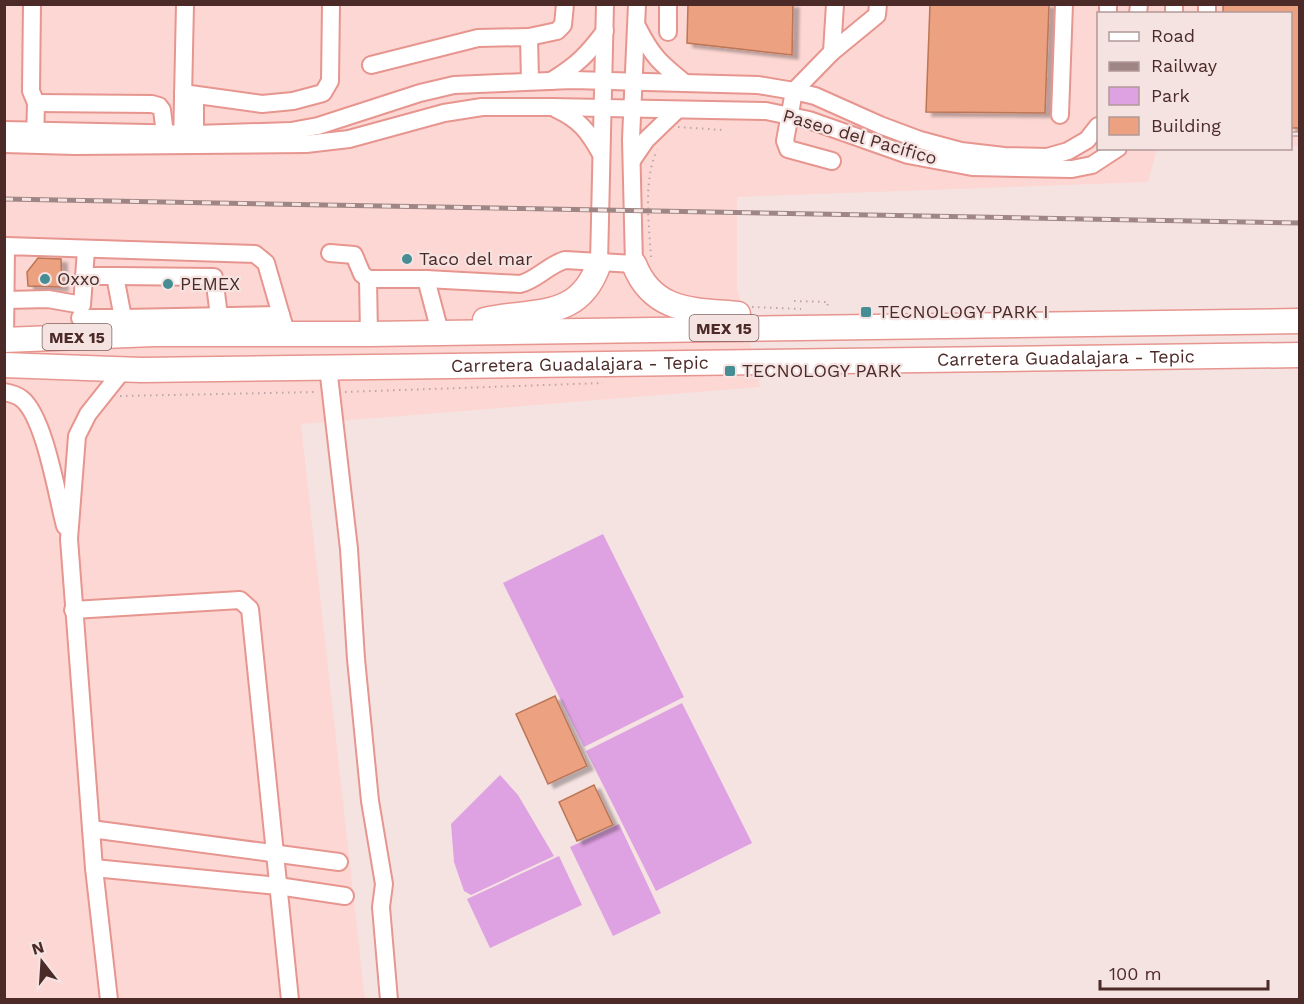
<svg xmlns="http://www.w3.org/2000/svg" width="1304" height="1004" font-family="'Work Sans',sans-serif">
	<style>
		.built { fill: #fdd7d3 }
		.green { fill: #dea1e2 }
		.building { fill: #eca181; stroke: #bc7656; stroke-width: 1.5; filter: url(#shadow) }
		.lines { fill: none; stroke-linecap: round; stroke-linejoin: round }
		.minor-casing { stroke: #e7958f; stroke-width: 20 }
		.highway-casing { stroke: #e7958f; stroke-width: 27 }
		.path { stroke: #bda6a5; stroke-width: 2; stroke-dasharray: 1.5 4.5; stroke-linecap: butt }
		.minor { stroke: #fff; stroke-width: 16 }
		.highway { stroke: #fff; stroke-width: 24 }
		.rail-casing { stroke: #9f8684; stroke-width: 5 }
		.rail { stroke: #f5e3e2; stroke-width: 3; stroke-dasharray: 9; stroke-linecap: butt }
		.poi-dot { fill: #468d94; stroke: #f5e3e2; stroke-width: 2 }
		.labels { text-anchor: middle; stroke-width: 4.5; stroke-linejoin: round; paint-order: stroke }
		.shield { fill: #f5e3e2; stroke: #7e6260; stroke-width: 1.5 }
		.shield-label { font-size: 16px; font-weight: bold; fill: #4b2a28 }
		.street-label { font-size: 18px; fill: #4b2a28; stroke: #f5e3e2 }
		.poi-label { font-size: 18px; fill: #4b2a28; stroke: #f5e3e2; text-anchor: start }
	</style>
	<defs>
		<filter id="shadow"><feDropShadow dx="6" dy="4" stdDeviation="1.5" flood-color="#0004"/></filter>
	</defs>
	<rect width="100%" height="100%" fill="#f5e3e2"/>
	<polygon class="built" points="5,5 1299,5 1299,146 1291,146 1290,14 1098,14 1098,148 1157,149 1148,182 737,197 737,287 760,387 301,424 365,999 5,1000"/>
	<g class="green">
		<polygon points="603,534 684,697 584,747 503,583"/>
		<polygon points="682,703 752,843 656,891 586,751"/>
		<polygon points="500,775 518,795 554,856 471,895 464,891 454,862 451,824"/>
		<polygon points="619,824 661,913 613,936 570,847"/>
		<polygon points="559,856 582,905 490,948 467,899"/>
	</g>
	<g class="building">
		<polygon points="688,4 793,4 792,55 687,43"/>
		<polygon points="930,4 1049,4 1045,113 926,112"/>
		<polygon points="1223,4 1299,4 1299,128 1290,128 1290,14 1223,14"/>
		<polygon points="38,258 61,259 62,287 28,286 27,272"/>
		<polygon points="555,696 587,766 548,784 516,714"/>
		<polygon points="594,785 613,825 577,841 559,802"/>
	</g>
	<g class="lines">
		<g class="minor-casing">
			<g id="minor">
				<polyline points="32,4 31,91 36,103 35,141"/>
				<polyline points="1174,4 1174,14"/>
				<polyline points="1207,4 1207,14"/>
				<polyline points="1108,14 1108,4"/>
				<polyline points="1138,14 1139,4"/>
				<path d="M638,28C652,56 661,64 685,83"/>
				<polyline points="668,32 668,4"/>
				<polyline points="529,37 557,31 563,25 565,4"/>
				<polyline points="832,52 835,4"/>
				<polyline points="371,65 478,38 529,37 530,81"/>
				<path d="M551,81C577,65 587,55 605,31"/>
				<polyline points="183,93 262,104 293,101 323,93 330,81 331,4"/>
				<polyline points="195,95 195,145"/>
				<polyline points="36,103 152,104 159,106 162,110 166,142"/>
				<path d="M556,109C580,120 588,131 601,154"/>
				<polyline points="1060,115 1064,4"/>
				<polyline points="4,130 195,134 291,131 318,126 420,93 454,85 572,80 758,85 794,91 815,96 880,125 920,140 961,151 1004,156 1047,157 1068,151 1087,140 1098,126"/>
				<polyline points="4,144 75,146 306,144 349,139 444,113 482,107 552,107 766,111 809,120 908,155 972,167 1072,169 1092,165 1118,148"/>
				<polyline points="182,145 185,4"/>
				<polyline points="633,159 646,140 676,111"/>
				<polyline points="832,161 788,149 785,141 794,91 832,52 877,15 878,4"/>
				<polyline points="330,253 354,255 362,274 368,279"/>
				<polyline points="599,263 605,4"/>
				<polyline points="84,276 115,276 123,318 281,315 284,325"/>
				<polyline points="115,276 214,277 219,316"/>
				<polyline points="426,279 440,332"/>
				<polyline points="6,300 48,299 82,305 86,250"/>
				<polyline points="80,318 123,318"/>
				<path d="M369,334L368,279H426L520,284C537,280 548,265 565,260L634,264L631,139L637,4"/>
				<polyline points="5,340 6,246 255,254 266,263 281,315"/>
				<polyline points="328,367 349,549 356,659 370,801 384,884 381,907 389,1000"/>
				<path d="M4,392C10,393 17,395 22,399C45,418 57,496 65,526"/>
				<polyline points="73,610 240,600 250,609 290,1000"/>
				<polyline points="91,829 339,862"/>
				<polyline points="94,868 278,886 345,896"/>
				<polyline points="109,1000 94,868 69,539 77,436 88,414 123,370"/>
			</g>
		</g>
		<g class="highway-casing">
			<g id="highway">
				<path d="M634,264C653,313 694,310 738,314"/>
				<path d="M485,320C535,309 580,321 599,263"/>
				<polyline points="4,340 154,334 369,334 1300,321"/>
				<path id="s1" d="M4,365L141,370L1300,355"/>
			</g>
		</g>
		<g class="path">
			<polyline points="678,127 723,130"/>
			<path d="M651,257C649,225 643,180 657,150"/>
			<polyline points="794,301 828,302 827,310"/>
			<polyline points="752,307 801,309"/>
			<polyline points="345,392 603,383"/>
			<polyline points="120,396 318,392"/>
		</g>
		<use href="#minor" class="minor"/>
		<use href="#highway" class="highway"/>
		<g class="rail-casing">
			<g id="rail">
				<polyline points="1290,134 1300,134"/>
				<polyline points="4,199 1300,223"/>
			</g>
		</g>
		<use href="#rail" class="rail"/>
	</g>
	<g class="poi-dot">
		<circle cx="407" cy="259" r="6"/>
		<circle cx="45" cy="279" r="6"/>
		<circle cx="168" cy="284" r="6"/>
		<rect x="860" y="306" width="12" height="12" rx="3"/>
		<rect x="724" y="365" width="12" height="12" rx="3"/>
	</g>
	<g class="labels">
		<g class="shield">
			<rect x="689.5" y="315" width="69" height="26" rx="4.5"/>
			<rect x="42.5" y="324" width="69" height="26" rx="4.5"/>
		</g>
		<g class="shield-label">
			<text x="724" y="334">MEX 15</text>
			<text x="77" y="343">MEX 15</text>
		</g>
		<g class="street-label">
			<text transform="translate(860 137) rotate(16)" y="6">Paseo del Pacífico</text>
			<text dy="6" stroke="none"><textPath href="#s1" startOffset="1062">Carretera Guadalajara - Tepic</textPath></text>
			<text dy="6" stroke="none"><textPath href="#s1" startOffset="576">Carretera Guadalajara - Tepic</textPath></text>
		</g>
		<g class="poi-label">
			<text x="419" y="265">Taco del mar</text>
			<text x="57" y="285">Oxxo</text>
			<text x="180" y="290">PEMEX</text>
			<text x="878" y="318">TECNOLOGY PARK I</text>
			<text x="742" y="377">TECNOLOGY PARK</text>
		</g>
	</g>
	<rect width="1304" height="1004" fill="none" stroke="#4b2a28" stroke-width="12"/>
	<rect x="1097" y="12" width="195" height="138" fill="#f5e3e2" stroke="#b19998" stroke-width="1.5"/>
	<rect x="1109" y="32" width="30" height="9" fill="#ffffff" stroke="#b19998" stroke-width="1.5"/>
	<text x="1151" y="42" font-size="18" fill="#4b2a28">Road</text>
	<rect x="1109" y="62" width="30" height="9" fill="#9f8684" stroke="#b19998" stroke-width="1.5"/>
	<text x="1151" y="72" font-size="18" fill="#4b2a28">Railway</text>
	<rect x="1109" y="87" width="30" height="18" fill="#dea1e2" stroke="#b19998" stroke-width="1.5"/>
	<text x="1151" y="102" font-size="18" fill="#4b2a28">Park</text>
	<rect x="1109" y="117" width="30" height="18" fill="#eca181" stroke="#b19998" stroke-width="1.5"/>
	<text x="1151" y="132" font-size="18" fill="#4b2a28">Building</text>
	<g transform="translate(42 962) rotate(343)" stroke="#f5e3e2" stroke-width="4.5" paint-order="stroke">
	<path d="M0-4.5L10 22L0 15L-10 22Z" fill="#4b2a28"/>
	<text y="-9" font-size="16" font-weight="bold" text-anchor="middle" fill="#4b2a28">N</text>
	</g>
	<path d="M1100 980v9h168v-9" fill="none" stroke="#4b2a28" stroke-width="3"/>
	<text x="1109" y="980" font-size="18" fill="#4b2a28" stroke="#f5e3e2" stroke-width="4.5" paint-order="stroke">100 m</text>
</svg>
